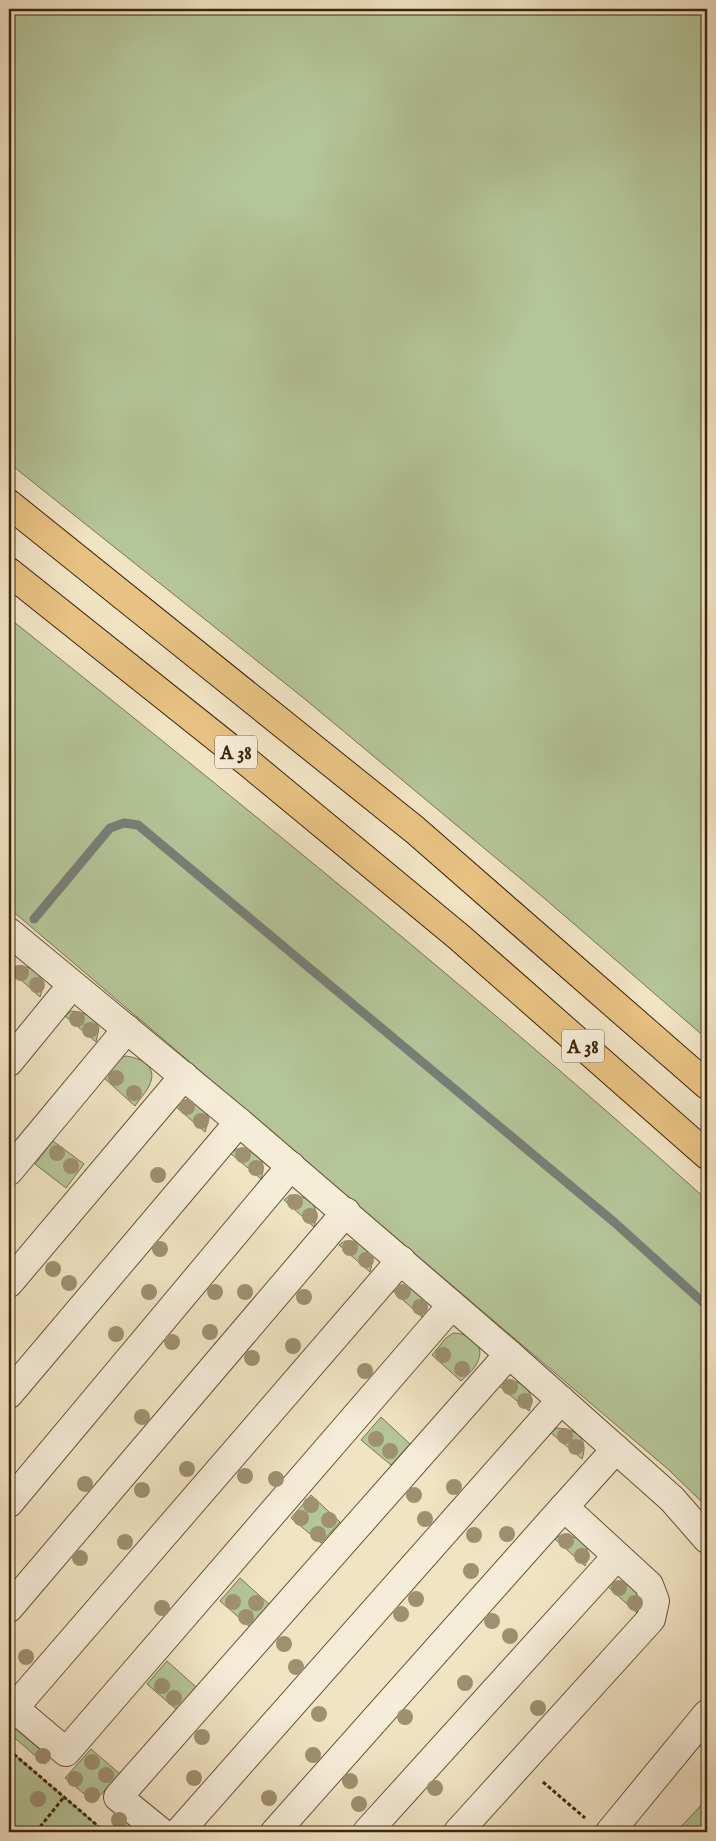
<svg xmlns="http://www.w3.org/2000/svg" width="716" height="1841" font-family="'IM FELL English',serif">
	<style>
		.green { fill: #b4c599; stroke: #787450 }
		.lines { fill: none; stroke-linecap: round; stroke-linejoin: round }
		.stream { stroke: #787f76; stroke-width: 9 }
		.minor-casing { stroke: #695437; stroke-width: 30 }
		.highway-casing { stroke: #3c2408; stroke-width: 30 }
		.path { stroke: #3c2408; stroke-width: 3; stroke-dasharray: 4 2.5; stroke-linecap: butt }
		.minor { stroke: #f6edd9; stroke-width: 28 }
		.highway { stroke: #e8c282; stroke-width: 28 }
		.tree { fill: #9e9071 }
		.labels { text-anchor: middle; stroke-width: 4.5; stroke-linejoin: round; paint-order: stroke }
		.shield { fill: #f6edd9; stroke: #746047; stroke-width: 1 }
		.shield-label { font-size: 19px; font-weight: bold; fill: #3c2408 }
	</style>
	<rect width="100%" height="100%" fill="#f1e4c5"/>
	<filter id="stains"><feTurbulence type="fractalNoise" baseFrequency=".004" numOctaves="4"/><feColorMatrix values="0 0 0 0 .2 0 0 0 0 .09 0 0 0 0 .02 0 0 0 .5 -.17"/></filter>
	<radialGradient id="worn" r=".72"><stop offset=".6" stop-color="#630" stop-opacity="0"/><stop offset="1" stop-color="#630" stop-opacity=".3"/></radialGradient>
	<g class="green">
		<polygon points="9,9 707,9 707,1039 544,898 306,700 9,463"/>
		<path d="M9,618C246,807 482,998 707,1200V1507L669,1470L9,908Z"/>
		<path d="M16,966C36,966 47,977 40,997L10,970Z"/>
		<path d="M71,1011C85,1012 92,1016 99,1028L96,1042L65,1016Z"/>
		<path d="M124,1056C141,1057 159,1067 149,1086C146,1093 139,1099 135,1106L103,1077Z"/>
		<path d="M181,1101C194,1101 202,1106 209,1118L205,1132L175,1106Z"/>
		<polygon points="53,1141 84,1164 66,1188 35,1164"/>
		<path d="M237,1149C256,1149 268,1159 261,1179L230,1153Z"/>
		<path d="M290,1195C310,1196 321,1206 314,1227L284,1200Z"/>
		<path d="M345,1241C365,1241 376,1252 370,1272L339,1245Z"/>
		<path d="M398,1285C411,1286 419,1291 425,1302L422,1317L392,1290Z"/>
		<path d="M453,1333C469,1333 487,1345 477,1363C474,1370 466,1376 461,1381L432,1355L446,1338Z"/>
		<path d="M505,1380C525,1381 536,1392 529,1411L498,1385Z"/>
		<polygon points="381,1417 410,1444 391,1465 361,1440"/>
		<path d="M557,1428C577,1429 589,1439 582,1459L551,1433Z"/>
		<polygon points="311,1495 340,1522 321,1543 291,1518"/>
		<path d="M561,1535C581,1536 593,1545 585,1566L555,1539Z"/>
		<polygon points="240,1578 270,1605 250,1627 220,1601"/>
		<path d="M613,1582C626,1582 634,1587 640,1599L637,1613L607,1586Z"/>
		<polygon points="167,1661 196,1687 177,1710 147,1684"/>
		<polygon points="12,1726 50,1758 45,1764 9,1733 9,1730"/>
		<polygon points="91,1749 120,1774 94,1802 65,1778"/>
		<polygon points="9,1750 105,1832 9,1832"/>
		<polygon points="707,1799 707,1832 676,1832"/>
		<polygon points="117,1814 139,1832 127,1832 112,1819"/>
	</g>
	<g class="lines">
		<polyline class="stream" points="34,919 110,828 124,823 138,825 614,1222 707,1306"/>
		<g class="minor-casing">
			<g id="minor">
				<polyline points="9,932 239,1122 509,1354 672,1499 707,1539"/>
				<polyline points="9,1062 72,985"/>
				<polyline points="9,1171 127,1029"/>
				<polyline points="401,1260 14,1708 66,1752 452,1305"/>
				<polyline points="9,1283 184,1076"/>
				<polyline points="9,1394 239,1122"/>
				<polyline points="9,1503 291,1166"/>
				<polyline points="9,1608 346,1212"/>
				<polyline points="161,1832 118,1797 509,1354"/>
				<polyline points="179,1832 561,1400"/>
				<polyline points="275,1832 564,1507"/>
				<polyline points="367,1832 617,1556"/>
				<polyline points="458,1832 651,1619 655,1601 649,1585 564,1507 616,1449"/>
				<polyline points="610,1832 707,1714"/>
			</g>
		</g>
		<g class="highway-casing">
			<g id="highway">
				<polyline points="9,504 415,830 707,1085"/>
				<polyline points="9,572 250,764 459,937 707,1155"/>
			</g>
		</g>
		<g class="path">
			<polyline points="9,1750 105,1832"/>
			<polyline points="543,1782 585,1818"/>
			<polyline points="36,1832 64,1797"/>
		</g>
		<use href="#minor" class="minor"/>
		<use href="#highway" class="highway"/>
	</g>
	<g class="tree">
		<circle cx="21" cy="973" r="8"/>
		<circle cx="37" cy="985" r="8"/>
		<circle cx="77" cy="1019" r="8"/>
		<circle cx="90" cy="1030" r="8"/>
		<circle cx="116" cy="1078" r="8"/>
		<circle cx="134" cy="1093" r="8"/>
		<circle cx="187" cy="1107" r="8"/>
		<circle cx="201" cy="1121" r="8"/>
		<circle cx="57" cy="1153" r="8"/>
		<circle cx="243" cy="1155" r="8"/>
		<circle cx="71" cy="1166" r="8"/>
		<circle cx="256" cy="1168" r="8"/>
		<circle cx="158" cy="1175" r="8"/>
		<circle cx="295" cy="1202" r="8"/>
		<circle cx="310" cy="1216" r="8"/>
		<circle cx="350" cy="1248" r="8"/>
		<circle cx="160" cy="1249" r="8"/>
		<circle cx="366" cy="1260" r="8"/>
		<circle cx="53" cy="1269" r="8"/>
		<circle cx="69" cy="1283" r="8"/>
		<circle cx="149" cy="1292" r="8"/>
		<circle cx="215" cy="1292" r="8"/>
		<circle cx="245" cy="1292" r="8"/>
		<circle cx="403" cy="1292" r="8"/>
		<circle cx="304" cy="1297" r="8"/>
		<circle cx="420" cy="1307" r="8"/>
		<circle cx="210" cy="1332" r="8"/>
		<circle cx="116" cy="1334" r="8"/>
		<circle cx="172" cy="1342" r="8"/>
		<circle cx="293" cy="1346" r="8"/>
		<circle cx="443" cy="1355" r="8"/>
		<circle cx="252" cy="1358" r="8"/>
		<circle cx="462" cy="1369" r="8"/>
		<circle cx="365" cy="1371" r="8"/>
		<circle cx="510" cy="1387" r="8"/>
		<circle cx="525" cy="1401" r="8"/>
		<circle cx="142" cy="1417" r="8"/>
		<circle cx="565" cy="1436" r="8"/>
		<circle cx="376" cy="1439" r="8"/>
		<circle cx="576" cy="1447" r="8"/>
		<circle cx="390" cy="1451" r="8"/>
		<circle cx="187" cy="1469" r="8"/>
		<circle cx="245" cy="1476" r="8"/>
		<circle cx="276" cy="1479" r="8"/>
		<circle cx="85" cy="1484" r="8"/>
		<circle cx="454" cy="1487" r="8"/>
		<circle cx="142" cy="1490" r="8"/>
		<circle cx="414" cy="1495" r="8"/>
		<circle cx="311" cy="1505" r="8"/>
		<circle cx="301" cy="1518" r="8"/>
		<circle cx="425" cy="1519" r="8"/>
		<circle cx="329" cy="1520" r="8"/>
		<circle cx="318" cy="1534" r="8"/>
		<circle cx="507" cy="1534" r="8"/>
		<circle cx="474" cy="1535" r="8"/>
		<circle cx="566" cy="1541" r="8"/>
		<circle cx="125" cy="1542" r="8"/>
		<circle cx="582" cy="1556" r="8"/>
		<circle cx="80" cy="1558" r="8"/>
		<circle cx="471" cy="1571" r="8"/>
		<circle cx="619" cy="1588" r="8"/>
		<circle cx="416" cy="1599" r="8"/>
		<circle cx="233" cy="1602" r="8"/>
		<circle cx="256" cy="1603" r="8"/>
		<circle cx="635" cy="1603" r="8"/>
		<circle cx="162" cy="1608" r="8"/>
		<circle cx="401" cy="1614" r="8"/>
		<circle cx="246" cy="1617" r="8"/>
		<circle cx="492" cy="1621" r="8"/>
		<circle cx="510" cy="1636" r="8"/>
		<circle cx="284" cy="1644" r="8"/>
		<circle cx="26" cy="1657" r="8"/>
		<circle cx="296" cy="1667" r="8"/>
		<circle cx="465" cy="1683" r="8"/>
		<circle cx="162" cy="1686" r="8"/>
		<circle cx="174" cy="1698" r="8"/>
		<circle cx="538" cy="1708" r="8"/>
		<circle cx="319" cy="1714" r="8"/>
		<circle cx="405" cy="1717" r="8"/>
		<circle cx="202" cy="1737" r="8"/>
		<circle cx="313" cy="1755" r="8"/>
		<circle cx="43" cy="1756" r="8"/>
		<circle cx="92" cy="1762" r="8"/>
		<circle cx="106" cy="1775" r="8"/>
		<circle cx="194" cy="1778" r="8"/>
		<circle cx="75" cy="1779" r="8"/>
		<circle cx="350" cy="1781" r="8"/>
		<circle cx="435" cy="1788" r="8"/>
		<circle cx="92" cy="1795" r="8"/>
		<circle cx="269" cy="1798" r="8"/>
		<circle cx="38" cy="1799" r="8"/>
		<circle cx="359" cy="1804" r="8"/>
		<circle cx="119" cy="1820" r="8"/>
	</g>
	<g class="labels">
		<g class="shield">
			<rect x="215" y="735.5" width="42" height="33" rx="4"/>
			<rect x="562" y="1029.5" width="42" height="33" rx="4"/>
		</g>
		<g class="shield-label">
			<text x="236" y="759">A 38</text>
			<text x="583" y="1053">A 38</text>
		</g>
	</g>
	<rect width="716" height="1841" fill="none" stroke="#f1e4c5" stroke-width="30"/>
	<rect x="10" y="10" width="696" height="1821" fill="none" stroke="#3c2408" stroke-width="2.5"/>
	<rect x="15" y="15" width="686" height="1811" fill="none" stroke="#3c2408"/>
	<rect width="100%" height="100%" filter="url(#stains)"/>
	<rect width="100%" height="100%" fill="url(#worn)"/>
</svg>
